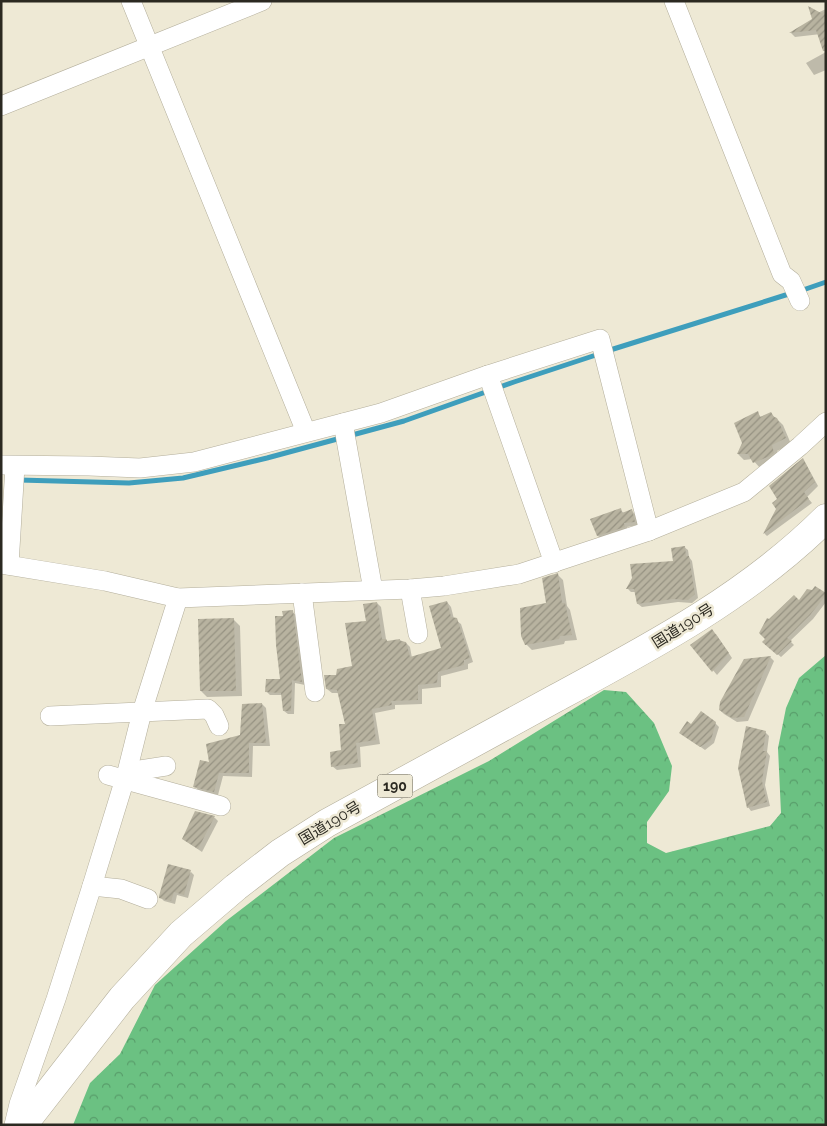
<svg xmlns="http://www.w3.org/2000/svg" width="827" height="1126" font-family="Raleway,'Noto Sans JP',sans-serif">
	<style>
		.forest { fill: url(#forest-crowns) }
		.shadow { fill: #0003 }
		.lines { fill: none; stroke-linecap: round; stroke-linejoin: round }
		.stream { stroke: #3e9ebc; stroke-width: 5 }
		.building { fill: url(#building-hatch) }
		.street-casing { stroke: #b3ae9b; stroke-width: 20 }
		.highway-casing { stroke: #b3ae9b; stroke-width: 29 }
		.street { stroke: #fff; stroke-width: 19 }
		.highway { stroke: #fff; stroke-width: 28 }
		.labels { text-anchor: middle; stroke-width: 5; stroke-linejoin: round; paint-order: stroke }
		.shield { fill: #eee9d5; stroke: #666357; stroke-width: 1 }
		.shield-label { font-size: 14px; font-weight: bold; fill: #2b2921 }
		.street-label { font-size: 15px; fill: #2b2921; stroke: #eee9d5 }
	</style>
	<defs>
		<pattern id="forest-crowns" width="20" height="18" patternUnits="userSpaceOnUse" patternTransform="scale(1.25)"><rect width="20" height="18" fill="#6bc182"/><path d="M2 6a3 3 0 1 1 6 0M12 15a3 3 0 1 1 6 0" fill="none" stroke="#589d6a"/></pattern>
		<pattern id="building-hatch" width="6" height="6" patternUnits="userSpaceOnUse" patternTransform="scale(1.25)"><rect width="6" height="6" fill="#b8b3a0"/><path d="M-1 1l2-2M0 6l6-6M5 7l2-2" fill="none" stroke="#969282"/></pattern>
	</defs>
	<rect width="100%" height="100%" fill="#eee9d5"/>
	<polygon class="forest" points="826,655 826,1125 73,1125 90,1083 120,1054 155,985 226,921 334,838 489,761 604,690 626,692 654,723 672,766 669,791 647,822 647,843 666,853 770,826 781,813 778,748 786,708 799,678"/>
	<g class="shadow">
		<polygon points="826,9 826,43 821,34 795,37 791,33 814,19 813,15"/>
		<polygon points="826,52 826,70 814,75 806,63"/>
		<polygon points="757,413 762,418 771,414 777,419 783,425 791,444 777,451 779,459 760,468 752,459 744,460 738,454"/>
		<polygon points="803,460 806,464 818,486 807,497 812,503 767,536 764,533"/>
		<polygon points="620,510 624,513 631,510 635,514 638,525 627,527 628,531 601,539 598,536 592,519"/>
		<polygon points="684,547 688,550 689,557 692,561 698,598 692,603 678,602 642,607 638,604 636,592 631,592 628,589 633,578 675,562"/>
		<polygon points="558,575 563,580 567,606 570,610 577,640 565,641 564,644 532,650 526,644 547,604"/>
		<polygon points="826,594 826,602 813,619 790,641 794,645 781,657 767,645 769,621 799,602"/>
		<polygon points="447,602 451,607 454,619 461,624 473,662 468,664 468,669 441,676 441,687 422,689 422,704 395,705 395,709 375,713 380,744 360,747 361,767 337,770 332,766 342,751 346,726 339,693 332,693 327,689 337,676 353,667 368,622 377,603 381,607 386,639 388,642 400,640 406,643 410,647 412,658 443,649"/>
		<polygon points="292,612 296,615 305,685 295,683 294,714 288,714 284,711 283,695 270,695 267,692 281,680 284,617"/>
		<polygon points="234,620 240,626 242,696 207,697 201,691"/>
		<polygon points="716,634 732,658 717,675 692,645"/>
		<polygon points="770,657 774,661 748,721 737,722 724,714 720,710 745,661"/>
		<polygon points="262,704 266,708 270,746 253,746 252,777 223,776 218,795 198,790 195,786 210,764 241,736"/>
		<polygon points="715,723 719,727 714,743 705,750 681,733"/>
		<polygon points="765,732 769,736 767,752 770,756 765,785 770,806 751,811 748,807"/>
		<polygon points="196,812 215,818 218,821 202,852 183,839"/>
		<polygon points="191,872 194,875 188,898 177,895 175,904 164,901 160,897"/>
	</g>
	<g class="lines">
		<g class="stream">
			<polyline points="800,291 826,282"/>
			<polyline points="607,351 792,293"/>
			<polyline points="19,480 129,483 183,478 267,458 404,421 514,382 599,354"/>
		</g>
	</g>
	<g class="building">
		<polygon points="808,6 821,13 826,11 826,51 823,51 816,30 789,33 812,19"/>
		<polygon points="758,411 760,417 771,412 774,417 777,418 786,438 772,445 774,453 770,456 753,463 748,454 737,454 742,443 734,423"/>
		<polygon points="803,458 815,482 804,492 809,499 763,534 776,509 772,503 777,499 769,486"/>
		<polygon points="621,508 622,513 632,509 635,522 624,523 625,527 597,536 590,519"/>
		<polygon points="685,546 686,556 689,556 695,594 688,600 673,599 637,604 634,589 626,589 632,578 630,564 673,561 671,548"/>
		<polygon points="558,573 562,603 565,603 572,635 560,636 559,639 525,645 521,636 520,608 546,603 542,578"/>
		<polygon points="815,586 826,593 826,595 810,615 787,638 792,641 777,655 762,642 765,639 759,633 767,618 769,619 794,595 799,600 807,589 812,590"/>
		<polygon points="447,601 451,617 457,618 470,658 464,660 464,665 438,672 437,683 418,685 418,700 391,701 392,705 372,709 376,740 356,743 358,763 331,767 330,752 341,750 339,724 345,724 337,690 326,689 324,675 336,675 337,669 352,666 345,623 366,621 363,604 377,602 382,639 386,639 387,641 400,639 400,641 406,642 410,657 441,648 429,606"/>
		<polygon points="293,610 302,682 292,680 291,711 283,711 281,693 265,692 266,679 280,679 276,645 275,616 283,616 282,611"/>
		<polygon points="234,618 236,691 200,691 198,619"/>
		<polygon points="712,629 729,653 712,672 690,645"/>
		<polygon points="771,656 744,717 732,718 719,710 720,702 744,659"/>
		<polygon points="262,703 266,743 249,743 249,773 219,773 214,792 193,787 200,760 209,762 206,744 240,735 242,704"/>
		<polygon points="701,711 716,722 711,740 700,747 679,733 687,721 691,724"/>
		<polygon points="746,726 766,731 763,751 767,751 762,781 767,802 747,808 738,768"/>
		<polygon points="195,811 215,816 198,849 182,839"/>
		<polygon points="168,864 191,870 184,895 174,892 171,901 159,898 159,896"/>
	</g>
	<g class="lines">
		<g class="street-casing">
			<g id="street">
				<polyline points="131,1 306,432"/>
				<polyline points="674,1 782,274 791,281 800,301"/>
				<polyline points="1,106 262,1"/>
				<polyline points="488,375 554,563"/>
				<polyline points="343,423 373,590"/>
				<polyline points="1,465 89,466 140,468 194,462 381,413 488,375 600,339 649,531"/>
				<polyline points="1,564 105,581 178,598 410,589 444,586 519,574 649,531 744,492 800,446 826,422"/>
				<polyline points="9,565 15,466"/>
				<polyline points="410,589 418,634"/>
				<polyline points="302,593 315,692"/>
				<polyline points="50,716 208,709 214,715 219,726"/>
				<polyline points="127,772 166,766"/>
				<polyline points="108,775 221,806"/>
				<polyline points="92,886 121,889 148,899"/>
				<polyline points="14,1125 19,1104 56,999 92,886 127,772 142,712 178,598"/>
			</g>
		</g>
		<g class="highway-casing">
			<path id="highway" d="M23,1125L122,998L181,934L236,887L280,853L327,823C403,781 480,740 556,698C651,647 749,595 826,518"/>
		</g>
		<use href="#street" class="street"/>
		<use href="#highway" class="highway"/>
	</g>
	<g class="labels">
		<rect class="shield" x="377.5" y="774.5" width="35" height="23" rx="4"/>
		<g class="shield-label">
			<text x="395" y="791">190</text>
		</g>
		<g class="street-label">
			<text transform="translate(683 626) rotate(-32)" y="5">国道190号</text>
			<text transform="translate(330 823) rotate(-31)" y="5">国道190号</text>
		</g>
	</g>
	<rect width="827" height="1126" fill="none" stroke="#2b2921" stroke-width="5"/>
</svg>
